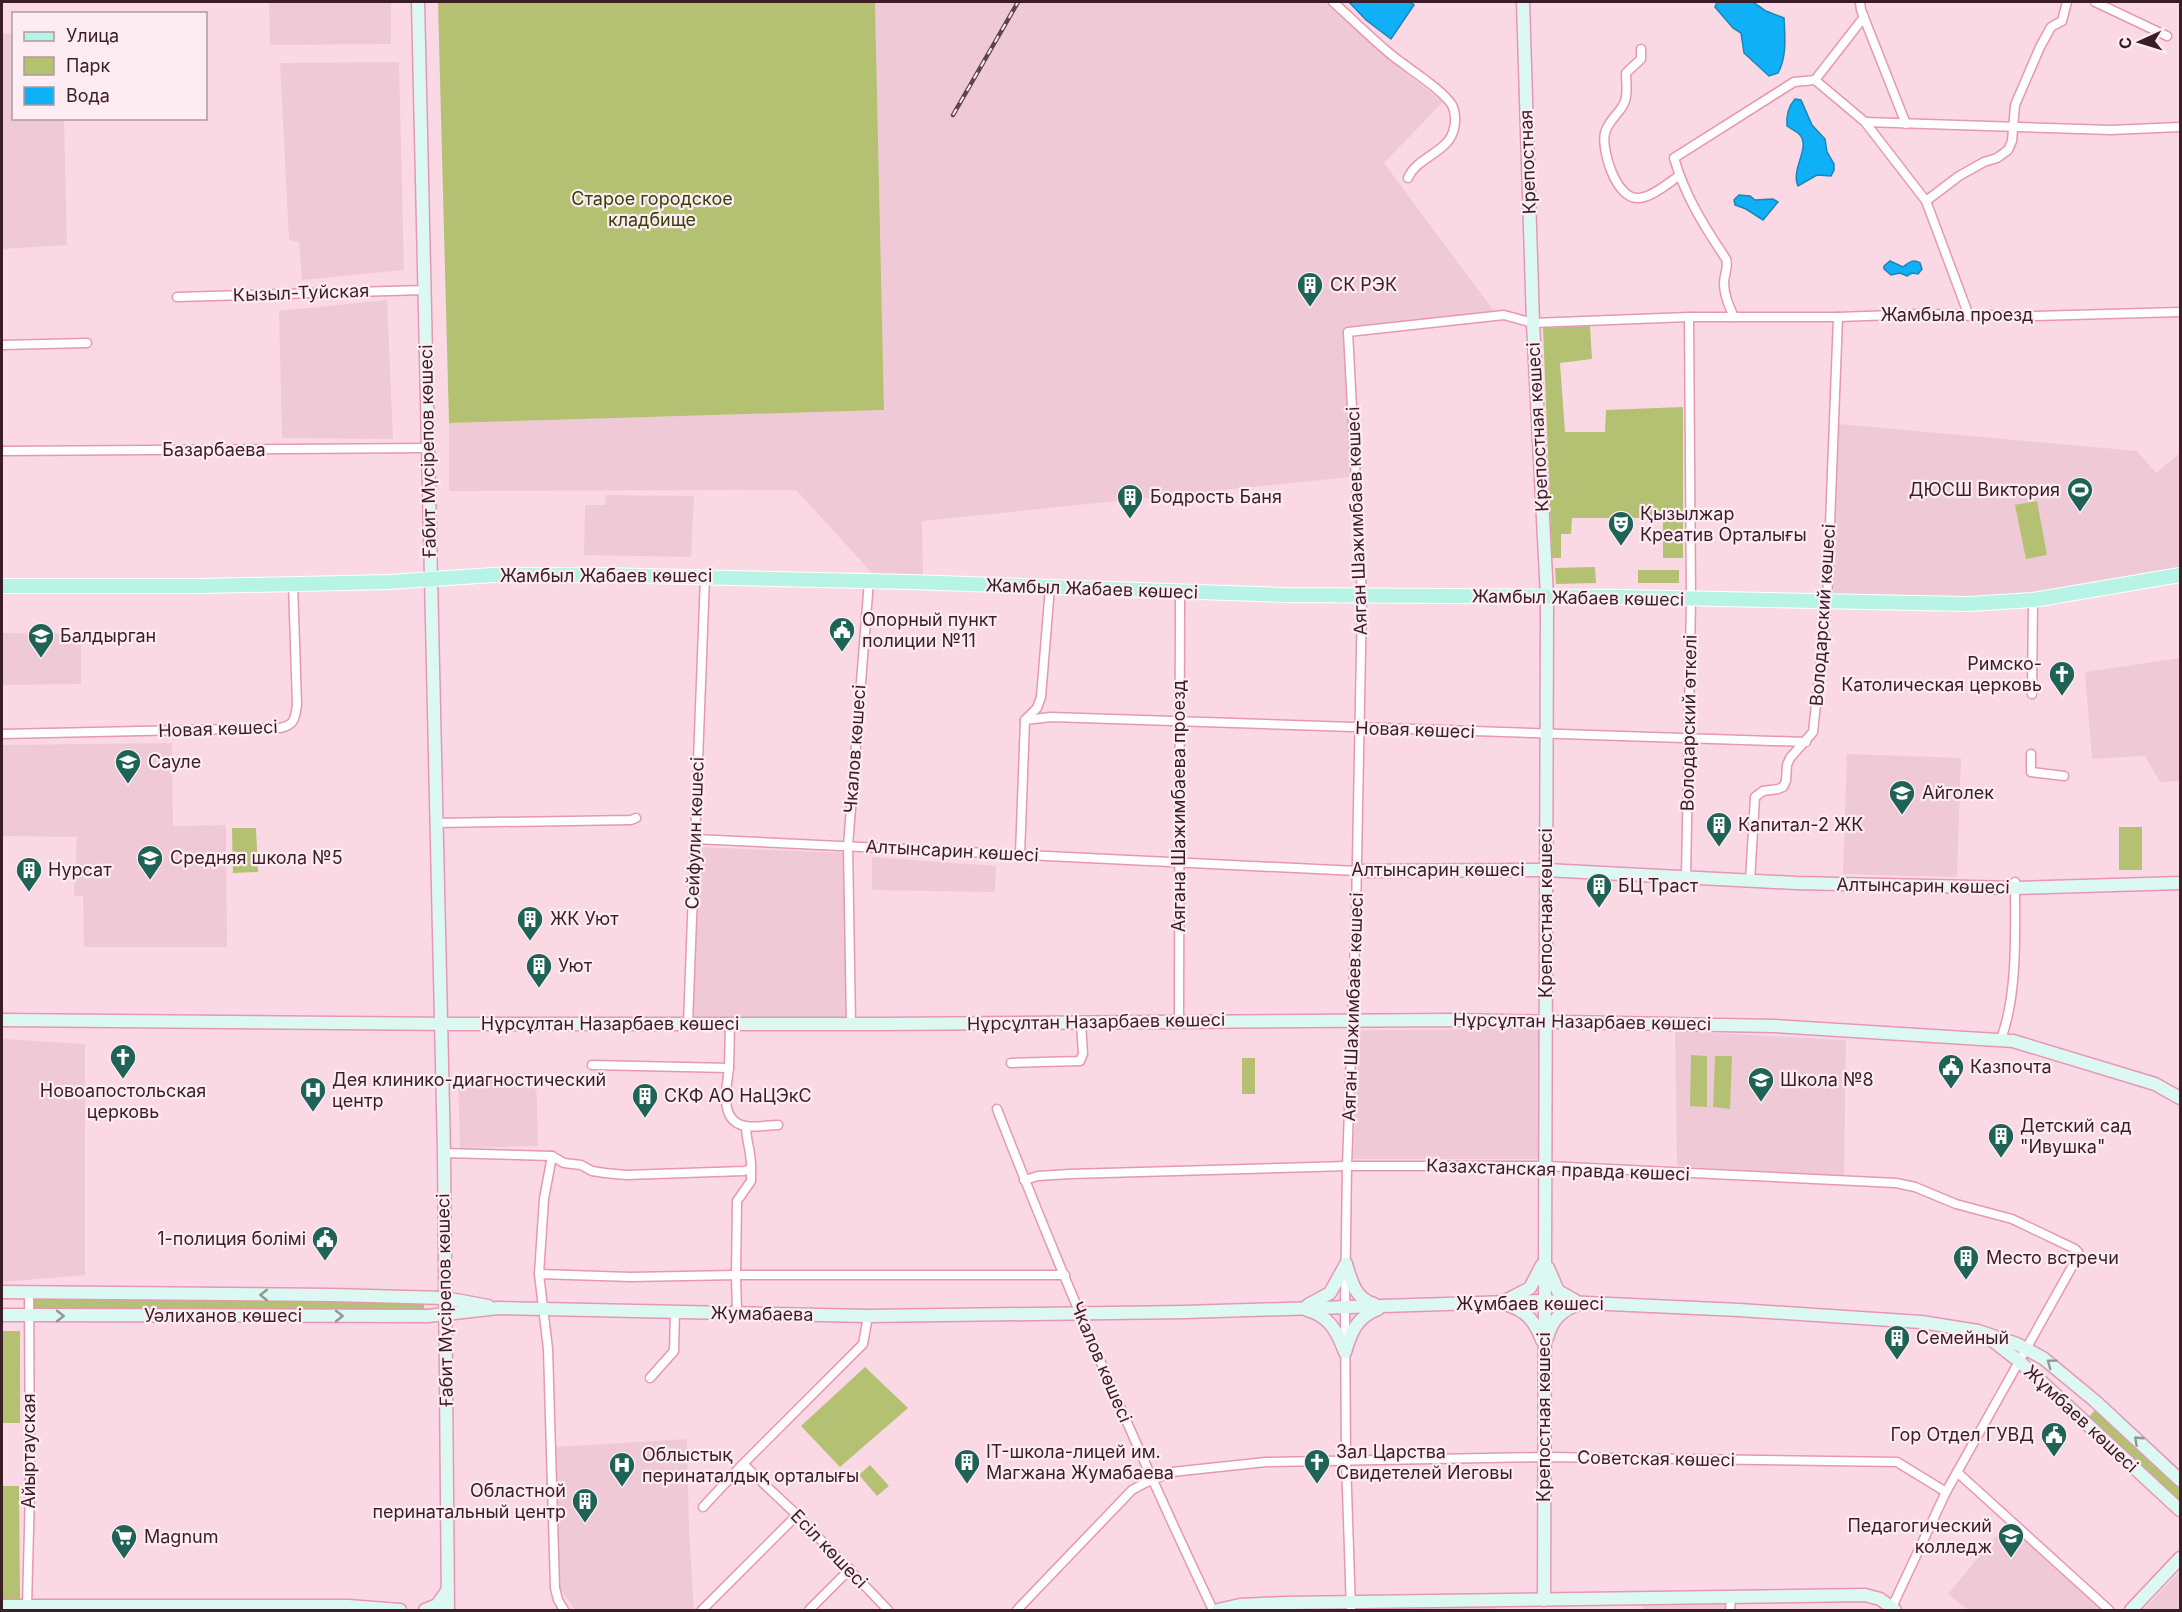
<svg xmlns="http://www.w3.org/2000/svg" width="2182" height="1612" font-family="Inter,sans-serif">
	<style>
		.built { fill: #efcad6 }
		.green { fill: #b4c173 }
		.water { fill: #10b0f7; stroke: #1d84b9; stroke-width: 1.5 }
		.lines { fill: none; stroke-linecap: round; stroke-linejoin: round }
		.street-casing { stroke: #e797b4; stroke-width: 11 }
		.secondary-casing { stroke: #e797b4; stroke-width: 15 }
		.primary-casing { stroke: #fff; stroke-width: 16 }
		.street { stroke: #fff; stroke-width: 8 }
		.secondary { stroke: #dbf9f2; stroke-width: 12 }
		.primary { stroke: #b8f4e5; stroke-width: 14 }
		.rail-casing { stroke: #61434e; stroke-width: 4.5 }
		.rail { stroke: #fdecf1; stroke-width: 2; stroke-dasharray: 7; stroke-linecap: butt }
		.oneway { stroke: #939697 }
		.labels { text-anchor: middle; stroke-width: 4.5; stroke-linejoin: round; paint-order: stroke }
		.street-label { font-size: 18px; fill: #3b1d28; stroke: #fdecf1 }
		.park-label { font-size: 18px; fill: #383f09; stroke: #fdecf1 }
		.poi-label { font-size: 18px; fill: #3b1d28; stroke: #fdecf1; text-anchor: start }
	</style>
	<rect width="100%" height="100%" fill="#fbd9e4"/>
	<g class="built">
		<polygon points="269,2 391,2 391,44 270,45"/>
		<polygon points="875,2 1326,2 1384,55 1443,102 1384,163 1494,311 1468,316 1344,327 1350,477 922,521 923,575 873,574 796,490 449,491 449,423 884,410"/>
		<polygon points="2,34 13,34 14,118 64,119 67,245 2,249"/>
		<polygon points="399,62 404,270 302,280 299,242 289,240 280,63"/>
		<polygon points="387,300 393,439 282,438 279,311"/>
		<polygon points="1839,424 2137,451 2156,473 2180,453 2180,567 2021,594 1993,597 1833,596"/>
		<polygon points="606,495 694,496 691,557 584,555 585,505 605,505"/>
		<polygon points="2,633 81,634 81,684 2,685"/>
		<polygon points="2180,658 2180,781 2160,782 2145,756 2092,759 2085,672"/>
		<polygon points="172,743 173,826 226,825 227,947 84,947 83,896 74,896 77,837 2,836 2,745"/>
		<polygon points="1847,754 1961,758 1957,877 1843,874"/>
		<polygon points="699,847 845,853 847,1019 694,1017"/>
		<polygon points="872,857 996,866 995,892 872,890"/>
		<polygon points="1541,1029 1540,1159 1353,1159 1359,1030"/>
		<polygon points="1675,1031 1846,1040 1844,1177 1677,1166"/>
		<polygon points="2,1039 85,1044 85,1275 2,1282"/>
		<polygon points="536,1073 538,1146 460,1148 458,1075"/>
		<polygon points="687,1439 689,1529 694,1610 575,1610 560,1589 555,1447"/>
		<polygon points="2006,1524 2101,1610 1968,1610 1948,1594"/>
		<polygon points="2180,1571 2180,1610 2143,1610"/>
		<polygon points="1726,1604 1726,1610 1643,1610 1643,1605"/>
		<polygon points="1497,1606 1497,1610 1383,1610 1383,1607"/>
	</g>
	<g class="green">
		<polygon points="438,2 875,2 884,410 449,423"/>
		<polygon points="1590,326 1592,359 1560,363 1565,432 1605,432 1606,410 1683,407 1683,558 1663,558 1663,518 1572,518 1571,534 1561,534 1561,558 1552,558 1543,328"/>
		<polygon points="2037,501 2047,555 2026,559 2015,505"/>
		<polygon points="1595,567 1596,583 1556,584 1555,568"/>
		<rect x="1638" y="570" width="41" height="13"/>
		<rect x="2119" y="827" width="23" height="43"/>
		<polygon points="232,828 256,828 258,872 233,873"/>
		<polygon points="1691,1055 1707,1056 1707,1107 1690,1106"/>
		<polygon points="1715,1056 1732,1056 1730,1109 1713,1107"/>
		<rect x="1242" y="1058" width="13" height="36"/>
		<polygon points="33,1299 424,1300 424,1312 33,1311"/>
		<rect x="2" y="1331" width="18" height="92"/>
		<polygon points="865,1367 908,1408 840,1467 801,1426"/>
		<polygon points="2096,1409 2180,1487 2180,1502 2089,1417"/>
		<polygon points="870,1465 889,1486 877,1496 859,1475"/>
		<polygon points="2,1486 19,1486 20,1599 2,1599"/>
	</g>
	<g class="water">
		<polygon points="1349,2 1410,2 1414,5 1391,39 1366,20"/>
		<path d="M1717,2H1753L1766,11L1784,18C1785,36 1787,57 1778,73L1769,76L1744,53L1741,33L1733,28L1715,7Z"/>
		<path d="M1795,99L1801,100L1812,125L1825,139L1827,152L1834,164V170L1831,176L1817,175L1798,186C1790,170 1812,146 1799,134C1796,131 1791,129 1787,126C1786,116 1789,106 1795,99Z"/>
		<polygon points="1739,195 1750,196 1755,200 1773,199 1778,202 1763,220 1746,209 1735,205 1734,200"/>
		<path d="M1890,261L1903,267C1909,263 1912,258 1920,263L1922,269L1918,274L1912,273L1907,276L1900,273L1891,275L1884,269V266Z"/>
	</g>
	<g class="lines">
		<g class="street-casing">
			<g id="street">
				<path d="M1333,2C1351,18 1369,36 1388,52C1404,66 1441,88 1452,105C1456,113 1456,124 1453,132C1446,153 1416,158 1408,178"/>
				<polyline points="1860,2 1861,10 1906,124"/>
				<polyline points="2095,2 2167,36"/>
				<path d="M1641,49V59L1626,73C1626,82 1628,93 1625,101C1621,113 1608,120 1605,133C1601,150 1616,199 1638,198C1651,198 1668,183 1679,176"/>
				<polyline points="1815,80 1864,17"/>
				<polyline points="1865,122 2111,130 2180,127"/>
				<polyline points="1926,201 1959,176 1984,162 1997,158 2008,150 2012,141 2015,105 2040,47 2051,27 2062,21 2067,2"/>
				<polyline points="177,297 425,290"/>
				<path d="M1734,317C1729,306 1724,295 1724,283C1724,274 1729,267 1726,259C1704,226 1685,196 1674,158L1794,82L1815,80L1865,122L1926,201L1969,316"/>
				<polyline points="2,345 87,343"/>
				<polyline points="2,451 427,448"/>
				<polyline points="2032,694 2033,600"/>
				<polyline points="1025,720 1051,717 1806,742"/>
				<path d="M2,734L280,728C295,725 295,718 297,705L293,583"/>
				<polyline points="2031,754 2031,772 2064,776"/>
				<polyline points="436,823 631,820 636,818"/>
				<polyline points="695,839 1357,871"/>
				<polyline points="1020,855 1025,720 1037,708 1041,697 1050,587"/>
				<polyline points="1686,878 1691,599 1689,317"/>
				<polyline points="1750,881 1755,797 1763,791 1778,789 1783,787 1786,781 1787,765 1790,758 1813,732 1827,602 1838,317"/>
				<polyline points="1179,1021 1180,592"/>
				<polyline points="688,1024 705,577"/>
				<polyline points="851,1024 848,846 869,581"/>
				<path d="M2001,1039C2018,993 2015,931 2015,882"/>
				<polyline points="1011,1063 1080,1061 1083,1054 1081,1023"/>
				<polyline points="592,1065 729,1068 730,1024"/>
				<path d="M729,1068C727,1086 718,1121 745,1126C755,1128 768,1125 778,1125"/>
				<path d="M997,1109C1063,1279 1135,1446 1213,1610"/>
				<path d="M444,1153L552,1156L564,1163L581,1165L592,1171L605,1173L626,1175L744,1171L751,1169C752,1154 746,1141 746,1126"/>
				<polyline points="552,1156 544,1199 539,1274 548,1349 555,1588 558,1600 564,1610"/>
				<polyline points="751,1169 751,1181 737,1201 736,1275 1065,1275"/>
				<polyline points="1024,1180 1038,1176 1070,1174 1347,1166 1546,1166 1896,1183 1915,1187 1956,1204 2012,1219 2075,1249 2078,1252 2078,1256 1946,1492 1892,1607"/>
				<polyline points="539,1274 631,1277 736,1275 737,1313"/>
				<polyline points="650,1378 674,1351 675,1312"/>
				<polyline points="743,1464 797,1515 888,1610"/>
				<polyline points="1957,1472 2109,1610"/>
				<polyline points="703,1507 743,1464 863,1344 868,1316"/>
				<polyline points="27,1606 30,1491 29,1292"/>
				<polyline points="702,1610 797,1515"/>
				<polyline points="809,1610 850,1569"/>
				<polyline points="1017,1610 1132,1490 1145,1483 1172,1472 1266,1462 1545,1457 1897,1462 1946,1492"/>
				<polyline points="1351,1610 1346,1460 1345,1307 1347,1166 1356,913 1362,596 1348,332 1504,315 1533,323 1689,317 1838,317 1921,314 2035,316 2180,312"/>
				<polyline points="1730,1610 1731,1598"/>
			</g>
		</g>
		<g class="secondary-casing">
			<g id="secondary">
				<polyline points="418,2 444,1153 448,1610"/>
				<polyline points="1523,2 1533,323 1547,597 1544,1600"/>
				<polyline points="1357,871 1546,870 1796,883 2015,888 2180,883"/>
				<polyline points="2,1020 453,1024 881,1024 1451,1020 1775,1026 2013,1041 2155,1084 2180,1098"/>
				<path d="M1346,1264C1351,1280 1355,1299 1374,1304"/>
				<polyline points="1548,1268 1558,1291 1576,1301"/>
				<polyline points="2,1292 332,1295 445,1298 488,1306"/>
				<polyline points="1507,1300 1530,1288 1542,1265"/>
				<polyline points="1308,1305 1330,1293 1346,1264"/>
				<path d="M1508,1305C1527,1311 1535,1322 1542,1340"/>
				<path d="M1307,1310C1330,1316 1337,1332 1345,1352"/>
				<polyline points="2,1315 428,1316 498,1308 868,1316 1185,1312 1544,1301 1739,1310 1921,1322 1978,1331 2017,1344 2043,1358 2095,1401 2180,1480"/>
				<path d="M1547,1338C1552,1320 1561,1310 1579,1304"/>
				<polyline points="1992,1340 2019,1361 2180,1510"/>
				<path d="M1345,1352C1351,1332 1357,1317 1378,1309"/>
				<polyline points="2,1606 348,1606 400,1610"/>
				<polyline points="425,1610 437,1605 447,1591"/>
				<polyline points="1218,1610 1240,1605 1285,1603 1865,1595 1880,1599 1895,1610"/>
				<polyline points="2131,1610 2180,1558"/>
			</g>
		</g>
		<g class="primary-casing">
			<polyline id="primary" points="2,586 202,586 389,582 493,575 601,575 911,582 1283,595 1624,597 1968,604 2033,600 2180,575"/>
		</g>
		<use href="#street" class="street"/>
		<use href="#secondary" class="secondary"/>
		<use href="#primary" class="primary"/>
		<g class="rail-casing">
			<polyline id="rail" points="953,115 1018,2"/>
		</g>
		<use href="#rail" class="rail"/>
	</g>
	<defs><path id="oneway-chevron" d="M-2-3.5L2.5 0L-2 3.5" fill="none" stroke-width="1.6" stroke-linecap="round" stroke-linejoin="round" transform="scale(1.5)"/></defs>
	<g class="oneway">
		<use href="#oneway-chevron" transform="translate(264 1295) rotate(-180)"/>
		<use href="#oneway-chevron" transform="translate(60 1316)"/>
		<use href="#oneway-chevron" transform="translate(339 1316)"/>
		<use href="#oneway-chevron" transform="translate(2051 1363) rotate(-143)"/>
		<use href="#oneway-chevron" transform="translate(2138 1440) rotate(-137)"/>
	</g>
	<defs>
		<g id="building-pin" transform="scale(1.35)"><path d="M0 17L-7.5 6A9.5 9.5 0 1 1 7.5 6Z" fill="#1e6356" stroke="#fdecf1"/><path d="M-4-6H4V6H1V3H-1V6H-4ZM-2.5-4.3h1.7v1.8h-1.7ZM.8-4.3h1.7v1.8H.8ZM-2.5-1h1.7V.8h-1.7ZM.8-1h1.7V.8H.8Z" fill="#fff"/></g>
		<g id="stadium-pin" transform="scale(1.35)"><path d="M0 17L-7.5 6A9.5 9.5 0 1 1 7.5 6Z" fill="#1e6356" stroke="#fdecf1"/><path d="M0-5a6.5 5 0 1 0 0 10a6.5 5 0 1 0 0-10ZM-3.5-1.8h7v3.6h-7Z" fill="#fff"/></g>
		<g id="theatre-pin" transform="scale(1.35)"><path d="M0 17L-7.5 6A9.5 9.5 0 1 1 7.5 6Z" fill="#1e6356" stroke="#fdecf1"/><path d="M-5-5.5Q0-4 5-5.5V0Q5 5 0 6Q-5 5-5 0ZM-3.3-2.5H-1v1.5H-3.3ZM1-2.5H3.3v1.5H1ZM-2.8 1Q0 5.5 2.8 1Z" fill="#fff"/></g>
		<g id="civic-pin" transform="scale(1.35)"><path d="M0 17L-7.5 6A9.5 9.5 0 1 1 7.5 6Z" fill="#1e6356" stroke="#fdecf1"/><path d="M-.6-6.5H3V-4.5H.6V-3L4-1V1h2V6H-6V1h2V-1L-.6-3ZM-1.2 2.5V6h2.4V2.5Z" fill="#fff"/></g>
		<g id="school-pin" transform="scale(1.35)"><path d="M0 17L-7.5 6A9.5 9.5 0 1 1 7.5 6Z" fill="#1e6356" stroke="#fdecf1"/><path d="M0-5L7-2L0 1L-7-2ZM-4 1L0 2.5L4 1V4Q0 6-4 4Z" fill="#fff"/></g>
		<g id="church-pin" transform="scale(1.35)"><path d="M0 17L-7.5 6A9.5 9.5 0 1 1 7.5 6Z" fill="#1e6356" stroke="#fdecf1"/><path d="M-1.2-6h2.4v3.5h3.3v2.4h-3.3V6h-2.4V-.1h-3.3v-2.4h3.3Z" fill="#fff"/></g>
		<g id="hospital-pin" transform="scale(1.35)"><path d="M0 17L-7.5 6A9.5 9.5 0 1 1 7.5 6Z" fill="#1e6356" stroke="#fdecf1"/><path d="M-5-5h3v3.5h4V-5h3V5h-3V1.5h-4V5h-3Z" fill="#fff"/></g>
		<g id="supermarket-pin" transform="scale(1.35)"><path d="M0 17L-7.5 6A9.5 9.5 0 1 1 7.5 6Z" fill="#1e6356" stroke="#fdecf1"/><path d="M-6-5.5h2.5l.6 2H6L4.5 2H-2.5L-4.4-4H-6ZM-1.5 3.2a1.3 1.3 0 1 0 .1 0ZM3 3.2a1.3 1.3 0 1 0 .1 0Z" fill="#fff"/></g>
	</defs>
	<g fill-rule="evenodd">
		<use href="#building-pin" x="1310" y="285"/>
		<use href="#stadium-pin" x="2080" y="490"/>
		<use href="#building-pin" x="1130" y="497"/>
		<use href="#theatre-pin" x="1621" y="524"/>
		<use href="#civic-pin" x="842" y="630"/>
		<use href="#school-pin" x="41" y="636"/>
		<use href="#church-pin" x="2062" y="674"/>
		<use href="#school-pin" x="128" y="762"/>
		<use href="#school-pin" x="1902" y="793"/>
		<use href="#building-pin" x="1719" y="825"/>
		<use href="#school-pin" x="150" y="858"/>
		<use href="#building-pin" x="29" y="870"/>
		<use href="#building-pin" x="1599" y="886"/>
		<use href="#building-pin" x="530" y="919"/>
		<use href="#building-pin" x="539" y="966"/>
		<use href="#church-pin" x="123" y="1057"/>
		<use href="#civic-pin" x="1951" y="1067"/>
		<use href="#school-pin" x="1761" y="1080"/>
		<use href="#hospital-pin" x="313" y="1090"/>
		<use href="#building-pin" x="645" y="1096"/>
		<use href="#building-pin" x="2001" y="1136"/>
		<use href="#civic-pin" x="325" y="1239"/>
		<use href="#building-pin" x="1966" y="1258"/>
		<use href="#building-pin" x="1897" y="1338"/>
		<use href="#civic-pin" x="2054" y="1435"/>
		<use href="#building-pin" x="967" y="1462"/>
		<use href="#church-pin" x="1317" y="1462"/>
		<use href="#hospital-pin" x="622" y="1465"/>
		<use href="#building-pin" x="585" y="1501"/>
		<use href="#school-pin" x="2011" y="1536"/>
		<use href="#supermarket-pin" x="124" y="1537"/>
	</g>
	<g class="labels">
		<g class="street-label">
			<text transform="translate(1528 162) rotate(-92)" y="6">Крепостная</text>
			<text transform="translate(301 293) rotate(-2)" y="6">Кызыл-Туйская</text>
			<text x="1957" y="321">Жамбыла проезд</text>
			<text transform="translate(1538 427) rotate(-93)" y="6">Крепостная көшесі</text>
			<text x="214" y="456">Базарбаева</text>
			<text transform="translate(428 451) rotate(-91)" y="6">Ғабит Мүсірепов көшесі</text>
			<text transform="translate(1357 521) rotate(-92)" y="6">Аяган Шажимбаев көшесі</text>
			<text x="606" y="582">Жамбыл Жабаев көшесі</text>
			<text transform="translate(1092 589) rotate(2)" y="6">Жамбыл Жабаев көшесі</text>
			<text transform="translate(1578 598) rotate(1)" y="6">Жамбыл Жабаев көшесі</text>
			<text transform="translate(1823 615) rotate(-86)" y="6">Володарский көшесі</text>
			<text transform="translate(1689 723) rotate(-89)" y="6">Володарский өткелі</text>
			<text transform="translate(218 729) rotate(-2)" y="6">Новая көшесі</text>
			<text transform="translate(1415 730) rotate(2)" y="6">Новая көшесі</text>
			<text transform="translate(855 749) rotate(-86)" y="6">Чкалов көшесі</text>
			<text transform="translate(1179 806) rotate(-90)" y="6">Аягана Шажимбаева проезд</text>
			<text transform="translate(695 833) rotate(-88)" y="6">Сейфулин көшесі</text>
			<text transform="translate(952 851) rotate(3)" y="6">Алтынсарин көшесі</text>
			<text x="1438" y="876">Алтынсарин көшесі</text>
			<text transform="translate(1923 886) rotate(1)" y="6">Алтынсарин көшесі</text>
			<text transform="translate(1546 913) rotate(-90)" y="6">Крепостная көшесі</text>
			<text transform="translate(1353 1007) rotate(-88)" y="6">Аяган Шажимбаев көшесі</text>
			<text transform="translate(1096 1022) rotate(-1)" y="6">Нұрсұлтан Назарбаев көшесі</text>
			<text transform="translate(1582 1022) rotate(1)" y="6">Нұрсұлтан Назарбаев көшесі</text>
			<text x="610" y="1030">Нұрсұлтан Назарбаев көшесі</text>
			<text transform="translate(1558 1170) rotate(2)" y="6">Казахстанская правда көшесі</text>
			<text transform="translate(445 1300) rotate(-91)" y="6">Ғабит Мүсірепов көшесі</text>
			<text x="1530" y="1310">Жұмбаев көшесі</text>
			<text transform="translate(762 1314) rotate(1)" y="6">Жумабаева</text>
			<text x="223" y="1322">Уәлиханов көшесі</text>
			<text transform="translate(1101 1362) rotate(67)" y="6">Чкалов көшесі</text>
			<text transform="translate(1544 1417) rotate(-90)" y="6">Крепостная көшесі</text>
			<text transform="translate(2081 1419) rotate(43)" y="6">Жұмбаев көшесі</text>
			<text transform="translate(29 1451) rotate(-90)" y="6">Айыртауская</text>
			<text transform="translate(1656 1459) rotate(1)" y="6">Советская көшесі</text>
			<text transform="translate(829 1549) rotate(46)" y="6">Есіл көшесі</text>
		</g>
		<g class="park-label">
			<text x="652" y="205">Старое городское<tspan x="652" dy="21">кладбище</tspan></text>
		</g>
		<g class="poi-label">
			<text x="1330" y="291">СК РЭК</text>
			<text x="2060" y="496" text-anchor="end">ДЮСШ Виктория</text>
			<text x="1150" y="503">Бодрость Баня</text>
			<text x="1640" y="520">Қызылжар<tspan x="1640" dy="21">Креатив Орталығы</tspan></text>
			<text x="862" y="626">Опорный пункт<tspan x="862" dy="21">полиции №11</tspan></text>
			<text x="60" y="642">Балдырган</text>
			<text x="2042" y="670" text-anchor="end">Римско-<tspan x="2042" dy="21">Католическая церковь</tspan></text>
			<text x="148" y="768">Сауле</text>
			<text x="1922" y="799">Айголек</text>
			<text x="1738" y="831">Капитал-2 ЖК</text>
			<text x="170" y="864">Средняя школа №5</text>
			<text x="48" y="876">Нурсат</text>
			<text x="1618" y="892">БЦ Траст</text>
			<text x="550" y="925">ЖК Уют</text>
			<text x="558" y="972">Уют</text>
			<text x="1970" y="1073">Казпочта</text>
			<text x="332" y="1086">Дея клинико-диагностический<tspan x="332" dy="21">центр</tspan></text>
			<text x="1780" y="1086">Школа №8</text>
			<text x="123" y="1097" text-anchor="middle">Новоапостольская<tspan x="123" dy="21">церковь</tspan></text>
			<text x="664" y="1102">СКФ АО НаЦЭкС</text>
			<text x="2020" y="1132">Детский сад<tspan x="2020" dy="21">"Ивушка"</tspan></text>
			<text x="306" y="1245" text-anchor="end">1-полиция болiмi</text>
			<text x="1986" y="1264">Место встречи</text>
			<text x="1916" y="1344">Семейный</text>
			<text x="2034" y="1441" text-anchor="end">Гор Отдел ГУВД</text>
			<text x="986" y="1458">IT-школа-лицей им.<tspan x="986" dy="21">Магжана Жумабаева</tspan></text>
			<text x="1336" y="1458">Зал Царства<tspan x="1336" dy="21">Свидетелей Иеговы</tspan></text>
			<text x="642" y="1461">Облыстық<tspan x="642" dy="21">перинаталдық орталығы</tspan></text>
			<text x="566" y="1497" text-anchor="end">Областной<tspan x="566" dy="21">перинатальный центр</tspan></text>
			<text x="1992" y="1532" text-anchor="end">Педагогический<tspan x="1992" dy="21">колледж</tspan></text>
			<text x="144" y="1543">Magnum</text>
		</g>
	</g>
	<rect width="2182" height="1612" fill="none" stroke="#3b1d28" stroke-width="6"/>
	<rect x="12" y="12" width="195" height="108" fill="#fdecf1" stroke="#af99a1" stroke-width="1.5"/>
	<rect x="24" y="32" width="30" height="9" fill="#b8f4e5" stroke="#af99a1" stroke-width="1.5"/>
	<text x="66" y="42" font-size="18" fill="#3b1d28">Улица</text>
	<rect x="24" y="57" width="30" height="18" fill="#b4c173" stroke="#af99a1" stroke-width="1.5"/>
	<text x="66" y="72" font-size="18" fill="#3b1d28">Парк</text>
	<rect x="24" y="87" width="30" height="18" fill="#10b0f7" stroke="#af99a1" stroke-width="1.5"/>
	<text x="66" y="102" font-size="18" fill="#3b1d28">Вода</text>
	<g transform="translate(2140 42) rotate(266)" stroke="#fdecf1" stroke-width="4.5" paint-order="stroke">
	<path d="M0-4.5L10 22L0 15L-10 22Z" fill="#3b1d28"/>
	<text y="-9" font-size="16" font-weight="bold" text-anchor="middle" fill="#3b1d28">С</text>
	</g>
</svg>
